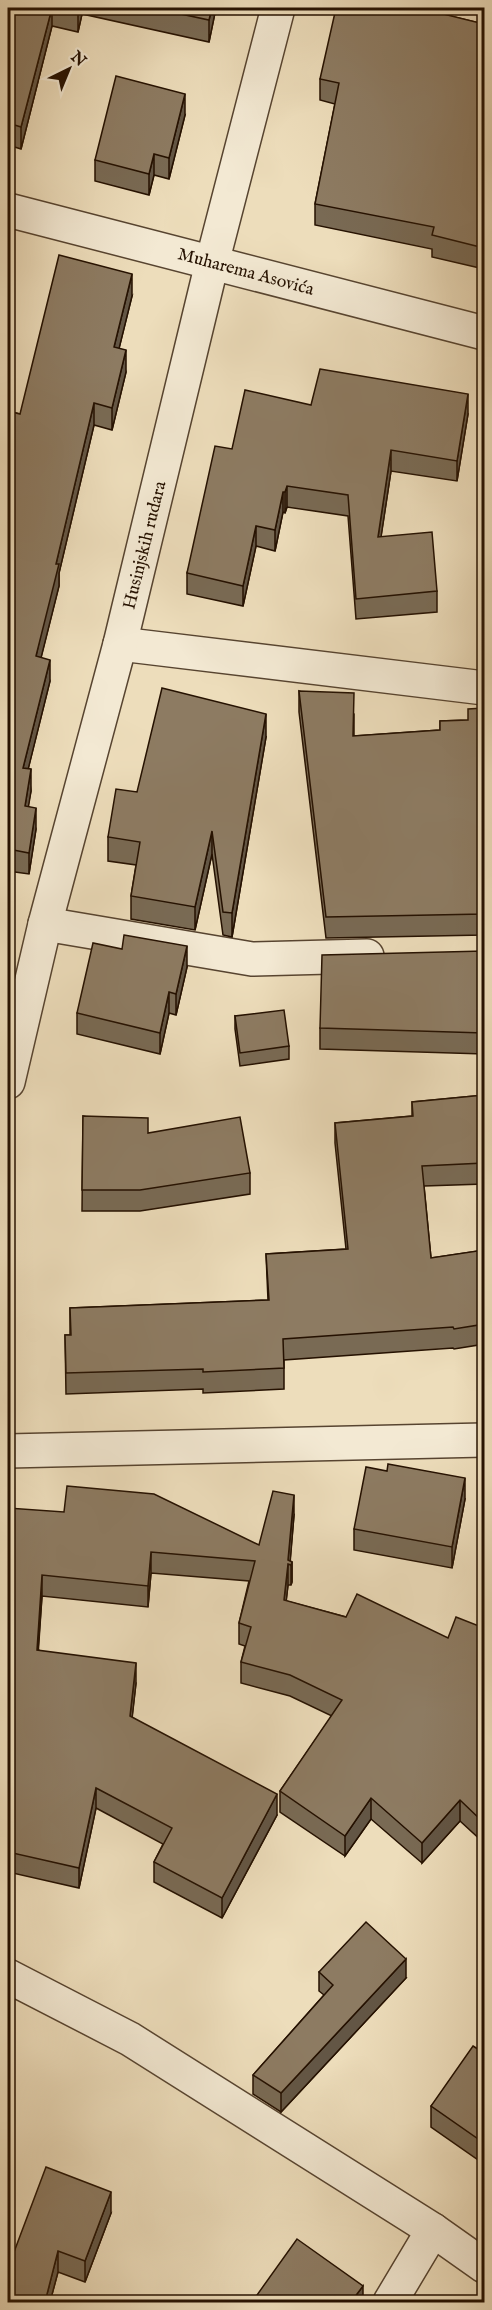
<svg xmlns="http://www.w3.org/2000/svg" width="492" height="2310" font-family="'IM FELL English',serif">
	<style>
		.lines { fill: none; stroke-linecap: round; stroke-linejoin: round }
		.minor-casing { stroke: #574430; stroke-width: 36 }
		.minor { stroke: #f3e9d3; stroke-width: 33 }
		.wall { fill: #796a54; stroke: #251101; stroke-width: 1.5 }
		.shaded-wall { fill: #635645; stroke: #251101; stroke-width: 1.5 }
		.building { fill: #8d7b62; stroke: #251101; stroke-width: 1.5 }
		.labels { text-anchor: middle; stroke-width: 5; stroke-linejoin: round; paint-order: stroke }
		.street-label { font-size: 18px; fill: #251101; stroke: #f3e9d3 }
	</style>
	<rect width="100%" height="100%" fill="#edddbb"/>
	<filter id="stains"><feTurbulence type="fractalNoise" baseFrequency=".00333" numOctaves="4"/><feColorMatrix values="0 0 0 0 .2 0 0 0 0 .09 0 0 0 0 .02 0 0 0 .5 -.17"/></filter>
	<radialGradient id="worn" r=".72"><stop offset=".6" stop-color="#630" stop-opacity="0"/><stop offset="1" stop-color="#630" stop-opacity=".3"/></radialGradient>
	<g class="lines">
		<g class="minor-casing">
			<g id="minor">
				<polyline points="8,210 484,333"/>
				<polyline points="120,644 484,688"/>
				<polyline points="45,924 252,959 367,956"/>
				<polyline points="8,1082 45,924 120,644 212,263 278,8"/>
				<polyline points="8,1451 484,1440"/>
				<polyline points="8,1976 130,2039 433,2230 484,2266"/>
				<polyline points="390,2302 433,2230"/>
			</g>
		</g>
		<use href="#minor" class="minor"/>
	</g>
	<g class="wall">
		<polygon points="8,8 216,8 209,42 82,14 78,32 52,26 21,149 8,145"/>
		<polygon points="438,8 438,13 484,24 484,269 432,257 432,249 315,225 315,204 335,104 320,100 320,79"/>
		<polygon points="185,115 169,179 154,175 149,195 95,181 95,160"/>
		<polygon points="132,296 119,348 126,372 112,430 94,425 59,573 59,586 41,657 50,681 28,769 31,791 28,806 36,829 29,874 8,871 8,411 20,414"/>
		<polygon points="311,405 468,414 457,481 391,471 381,536 437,591 437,612 356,619 348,516 287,507 285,513 283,512 275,551 256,546 243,606 187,594 187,573 232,449"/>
		<polygon points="299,691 354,714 354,736 440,730 440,721 468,720 484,708 484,935 326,938 299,712"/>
		<polygon points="266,737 232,937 223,935 212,854 195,930 131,919 131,896 136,865 108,861 108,837 137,792"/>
		<polygon points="484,951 484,1054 320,1049 320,1028"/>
		<polygon points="187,967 176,1015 169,1013 160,1054 77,1034 77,1013"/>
		<polygon points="235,1016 289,1046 289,1059 240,1066 235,1029"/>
		<polygon points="484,1095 484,1184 424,1186 431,1258 484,1250 484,1381 480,1381 479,1345 454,1349 453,1348 284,1360 284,1389 203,1393 203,1389 66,1394 65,1335 70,1335 70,1308 268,1300 266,1254 346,1249 335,1143 335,1123 412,1116 412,1102"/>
		<polygon points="83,1116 148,1133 250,1173 250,1194 140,1211 82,1211"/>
		<polygon points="465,1499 452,1568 354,1550 354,1529"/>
		<polygon points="8,1508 259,1545 294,1515 290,1561 292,1562 292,1582 291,1585 288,1585 286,1601 346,1617 448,1638 484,1628 484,1843 460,1821 422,1863 371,1819 345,1856 280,1812 280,1791 332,1716 290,1696 241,1683 241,1662 245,1646 239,1644 239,1623 249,1581 151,1573 148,1607 42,1596 38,1650 136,1683 132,1717 277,1815 222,1918 154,1882 154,1862 163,1844 96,1808 79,1888 8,1872"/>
		<polygon points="319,1972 406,1978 281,2112 253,2094 253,2075 324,1995 319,1991"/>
		<polygon points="484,2053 484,2164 431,2127 431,2106"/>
		<polygon points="111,2213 85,2282 58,2272 50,2302 8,2302 8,2268"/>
	</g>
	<g class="shaded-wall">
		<polygon points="52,8 52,26 21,149 21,127"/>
		<polygon points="78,8 82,8 82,14 78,32"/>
		<polygon points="212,8 216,8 209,42 209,20"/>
		<polygon points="185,94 185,115 169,179 169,158"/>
		<polygon points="154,154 154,175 149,195 149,174"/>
		<polygon points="132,274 132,296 114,369 114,347"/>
		<polygon points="126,350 126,372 112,430 112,408"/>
		<polygon points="468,394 468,414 457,481 457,461"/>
		<polygon points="94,403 94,425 59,573 59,586 36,678 36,656 56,564"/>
		<polygon points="391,450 391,471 378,557 378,537"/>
		<polygon points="287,486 287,507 285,513 285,492"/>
		<polygon points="283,492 283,512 275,551 275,530"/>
		<polygon points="256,526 256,546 243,606 243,586"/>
		<polygon points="50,660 50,681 23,790 23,768"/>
		<polygon points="266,714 266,737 232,937 232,913"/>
		<polygon points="31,769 31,791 25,828 25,806"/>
		<polygon points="36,808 36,829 29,874 29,853"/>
		<polygon points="212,831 212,854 195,930 195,907"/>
		<polygon points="187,946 187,967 176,1015 176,994"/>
		<polygon points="169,992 169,1013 160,1054 160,1033"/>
		<polygon points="465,1478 465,1499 452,1568 452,1547"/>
		<polygon points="294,1495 294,1515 290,1564 288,1560"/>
		<polygon points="151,1552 151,1573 148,1607 148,1586"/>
		<polygon points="292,1562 292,1582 291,1585 291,1565"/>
		<polygon points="288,1564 288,1585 284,1621 284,1600"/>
		<polygon points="42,1575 42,1596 37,1671 37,1650"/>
		<polygon points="136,1663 136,1683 130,1737 130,1716"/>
		<polygon points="96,1788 96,1808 79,1888 79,1868"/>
		<polygon points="277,1794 277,1815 222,1918 222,1898"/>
		<polygon points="371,1798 371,1819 345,1856 345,1836"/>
		<polygon points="460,1800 460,1821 422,1863 422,1843"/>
		<polygon points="406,1959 406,1978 281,2112 281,2093"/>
		<polygon points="111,2192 111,2213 85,2282 85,2261"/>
		<polygon points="58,2251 58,2272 50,2302 45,2302"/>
		<polygon points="363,2286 363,2302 351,2302"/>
	</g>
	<g class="building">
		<polygon points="8,8 52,8 21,127 8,123"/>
		<polygon points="65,8 78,8 78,10"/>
		<polygon points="153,8 212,8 209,20"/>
		<polygon points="336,8 436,8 435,12 484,24 484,248 432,235 434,227 315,204 339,83 320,79"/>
		<polygon points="116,76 185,94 169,158 154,154 149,174 95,160"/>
		<polygon points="59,255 132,274 114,347 126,350 112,408 94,403 56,564 59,564 36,656 50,660 23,768 31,769 25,806 36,808 29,853 8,849 8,411 20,414"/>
		<polygon points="320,369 468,394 457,461 391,450 378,537 432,532 437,591 356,599 348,495 287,486 285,492 283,492 275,530 256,526 243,586 187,573 215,446 232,449 245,390 311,405"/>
		<polygon points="162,688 266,714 232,913 223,912 212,831 195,907 131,896 140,842 108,837 116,789 137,792"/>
		<polygon points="299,691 354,693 353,736 440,730 440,721 468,720 468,709 484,708 484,914 326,917"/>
		<polygon points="124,935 187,946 176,994 169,992 160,1033 77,1013 93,943 122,949"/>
		<polygon points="484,951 484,1033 320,1028 322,955"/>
		<polygon points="284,1010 289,1046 240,1053 235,1016"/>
		<polygon points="484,1095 484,1163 422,1166 431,1258 484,1250 484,1361 480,1361 479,1325 454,1329 453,1327 283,1339 284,1368 203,1372 203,1369 66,1373 65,1335 71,1335 70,1308 269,1300 266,1254 348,1249 335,1123 413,1116 412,1102"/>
		<polygon points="83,1116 148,1118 148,1133 240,1117 250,1173 140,1190 82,1190"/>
		<polygon points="388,1464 465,1478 452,1547 354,1529 366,1467 387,1471"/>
		<polygon points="67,1486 154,1494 259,1545 273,1491 294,1495 288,1560 292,1562 291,1565 288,1564 284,1600 346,1617 357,1594 448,1638 456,1617 484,1628 484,1823 460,1800 422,1843 371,1798 345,1836 280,1791 342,1700 290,1675 241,1662 251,1627 239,1623 255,1561 151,1552 148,1586 42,1575 37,1650 136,1663 130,1716 277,1794 222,1898 154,1862 172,1828 96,1788 79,1868 8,1852 8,1508 64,1512"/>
		<polygon points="366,1922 406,1959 281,2093 253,2075 333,1985 319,1972"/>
		<polygon points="473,2046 484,2053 484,2143 431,2106"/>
		<polygon points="46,2167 111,2192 85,2261 58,2251 45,2302 8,2302 8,2268"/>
		<polygon points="297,2239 363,2286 351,2302 252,2302"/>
	</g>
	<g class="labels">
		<g class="street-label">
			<text transform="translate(246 271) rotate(15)" y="6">Muharema Asovića</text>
			<text transform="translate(144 545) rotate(-76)" y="6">Husinjskih rudara</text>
		</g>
	</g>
	<rect width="492" height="2310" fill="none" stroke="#edddbb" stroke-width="30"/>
	<rect x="9" y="9" width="474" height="2292" fill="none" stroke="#251101" stroke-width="3"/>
	<rect x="15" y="15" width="462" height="2280" fill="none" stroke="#251101" stroke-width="1.5"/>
	<g transform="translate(69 69) rotate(43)" stroke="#f3e9d3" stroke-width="4.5" paint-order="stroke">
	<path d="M0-4.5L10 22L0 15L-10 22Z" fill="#251101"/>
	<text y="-9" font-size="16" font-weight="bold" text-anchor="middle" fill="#251101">N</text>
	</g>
	<rect width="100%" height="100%" filter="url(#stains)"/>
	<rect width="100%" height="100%" fill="url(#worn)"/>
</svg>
